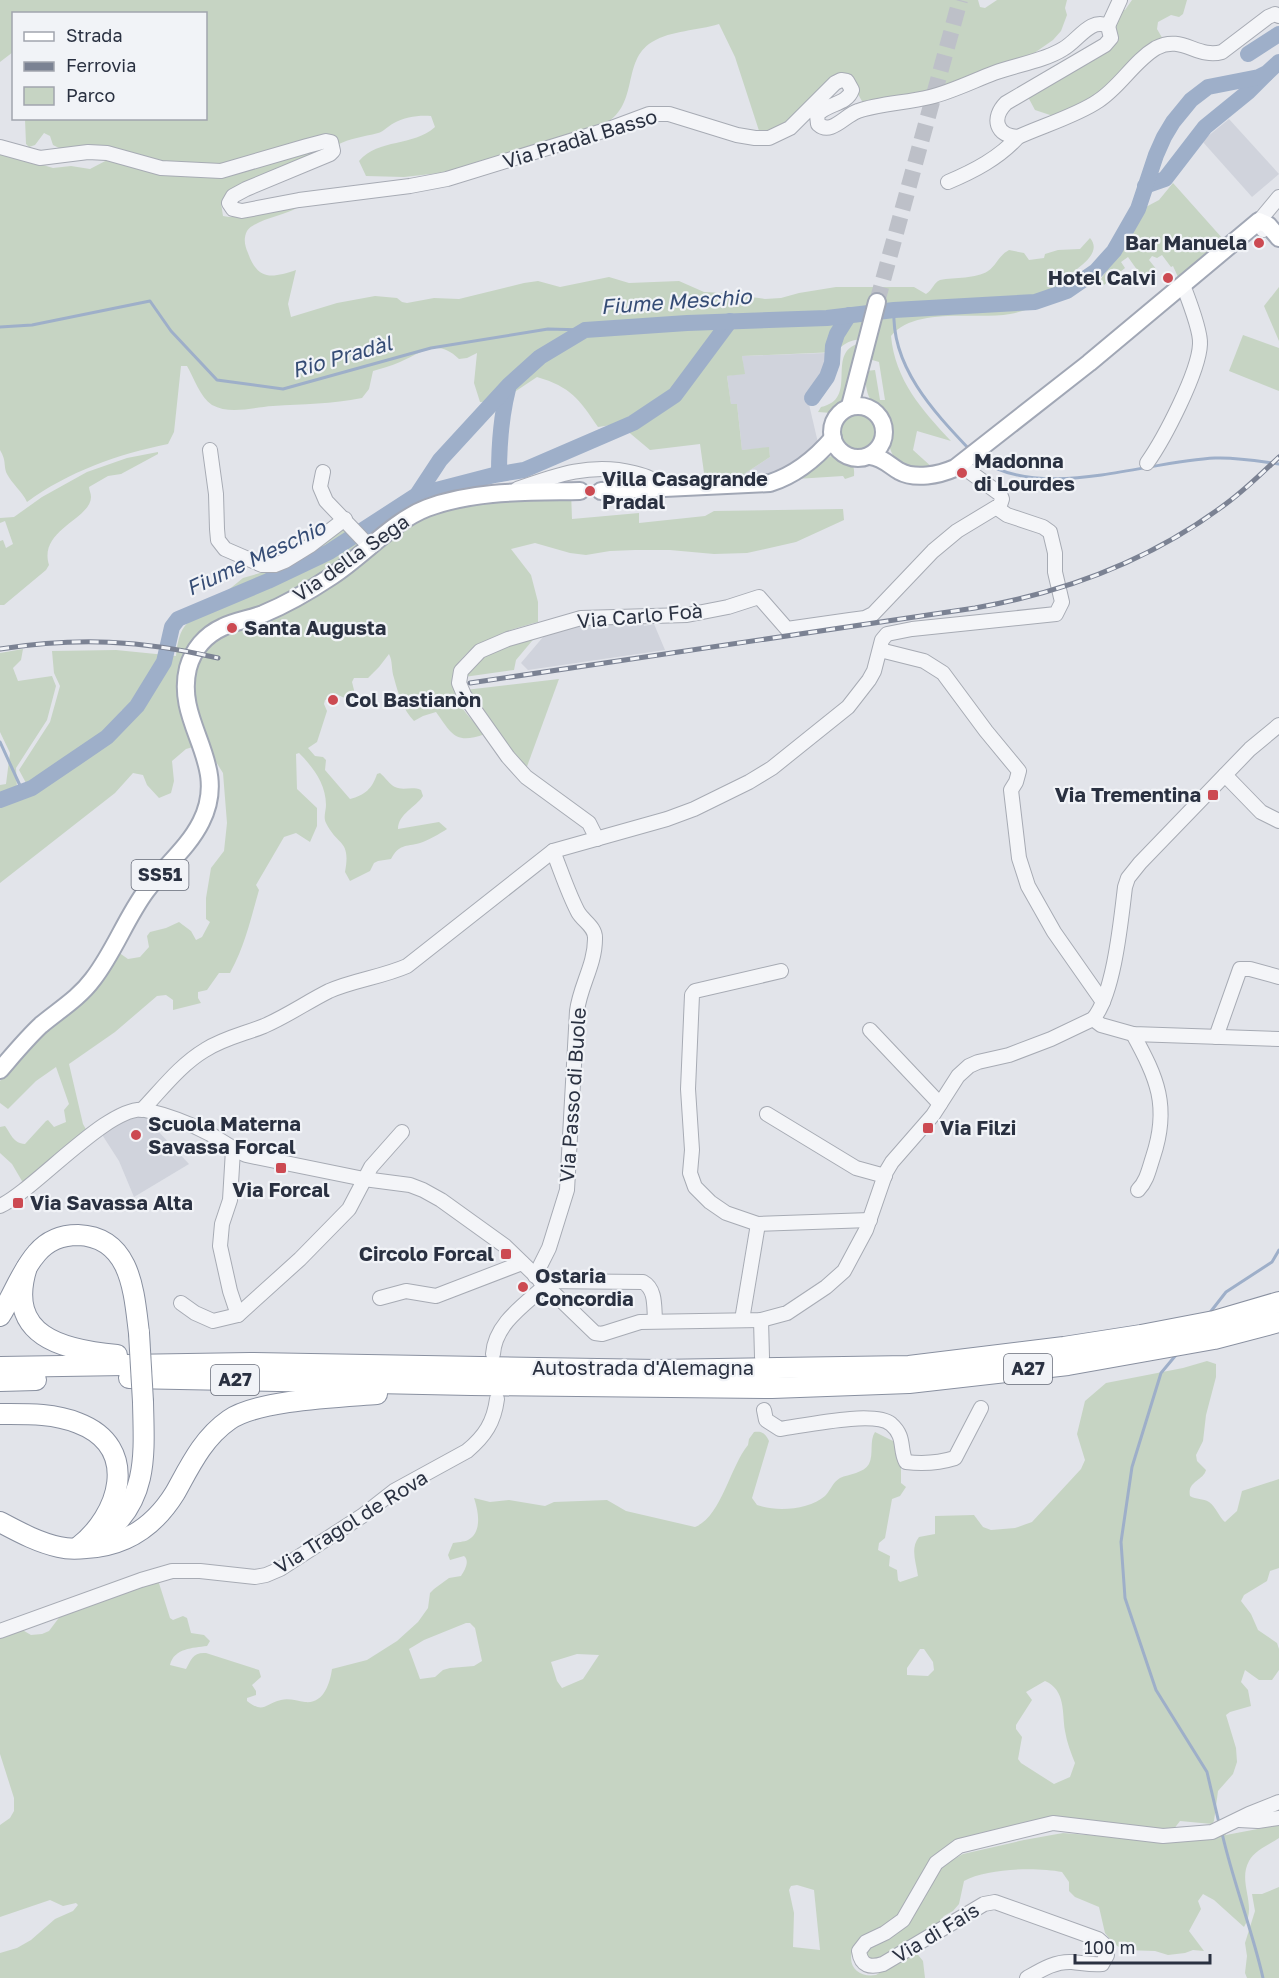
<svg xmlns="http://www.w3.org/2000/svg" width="1279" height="1978" font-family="'Golos Text',sans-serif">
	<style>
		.built { fill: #d0d3dc }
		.green { fill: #c6d4c3; fill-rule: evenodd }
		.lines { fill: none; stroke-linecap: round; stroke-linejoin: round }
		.stream { stroke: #9eafc9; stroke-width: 3 }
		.river { stroke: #9eafc9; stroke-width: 16 }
		.major-tunnel { stroke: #bdc0c8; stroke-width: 16; stroke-dasharray: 16 8; stroke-linecap: butt }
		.minor-casing { stroke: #a7abb4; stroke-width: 16 }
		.major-casing { stroke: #a1a7b5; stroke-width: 20 }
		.highway-casing { stroke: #8990a0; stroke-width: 22 }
		.minor { stroke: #f4f5f8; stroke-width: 14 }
		.major { stroke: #fff; stroke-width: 16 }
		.highway { stroke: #fff; stroke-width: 20 }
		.rail-casing { stroke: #7b8293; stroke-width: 5 }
		.rail { stroke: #f1f3f7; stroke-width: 3; stroke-dasharray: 9; stroke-linecap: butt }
		.highway-bridge-casing { stroke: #8990a0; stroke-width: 22; stroke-linecap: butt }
		.highway-bridge { stroke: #fff; stroke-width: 20 }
		.poi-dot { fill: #cc4a52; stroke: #f1f3f7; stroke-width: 2 }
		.labels { text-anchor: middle; stroke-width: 4.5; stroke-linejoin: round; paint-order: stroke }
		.shield { fill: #f1f3f7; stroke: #666b78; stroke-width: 1.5 }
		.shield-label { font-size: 18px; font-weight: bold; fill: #2a3141 }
		.street-label { font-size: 20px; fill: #2a3141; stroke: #f1f3f7 }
		.poi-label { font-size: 20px; font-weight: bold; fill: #2a3141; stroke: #f1f3f7; text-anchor: start }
		.water-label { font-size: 21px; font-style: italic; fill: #354c75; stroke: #f1f3f7 }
	</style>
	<rect width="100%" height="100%" fill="#e2e4ea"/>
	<g class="built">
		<polygon points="1229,119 1279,174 1252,197 1202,141"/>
		<polygon points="826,353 825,368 820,383 808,400 819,447 773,475 745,481 744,474 770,457 769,448 742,450 737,404 731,405 727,376 744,373 742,356"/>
		<polygon points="642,619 644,626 654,624 665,650 528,670 521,663 549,630 581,622"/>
		<polygon points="141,1113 189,1164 134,1197 119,1161 101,1133"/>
	</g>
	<g class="green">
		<path d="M0,0H978L980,7L985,8L997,0H1067L1065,8L1067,15L1061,31L1053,40L1030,56L935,92L867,108C859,99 857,89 850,79L800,116L762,140L735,57L719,24C697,31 672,30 652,42C621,61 640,103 605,124L449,172L404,177L366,176L359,161C379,138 413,147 435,127L431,116C418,115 405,117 394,123C388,126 383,132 378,133C363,137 350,138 337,145L234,165H178L121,153L118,148L87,145L69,149L59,148L53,145L50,136L44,133L35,145L29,147L26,144L25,119L206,118V14H14L13,52L0,62Z"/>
		<polygon points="1132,0 1187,0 1183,14 1179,17 1171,15 1158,22 1157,29 1164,41 1105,93 1053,116 1035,110 1028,97 1115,45 1116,39 1113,30 1121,8 1125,10"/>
		<path d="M331,146L229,201L221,203L223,216L229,217L297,208C285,215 254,220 247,231C243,239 245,246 248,253C258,281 272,278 296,270L288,304L291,317L337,303L375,296L397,298L402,302L407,303L434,298L459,299L524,283L538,281L560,287L609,277L629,283L679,281L704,292L723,293L765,299L781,298L799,293L836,287H914L926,294C933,290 933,283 940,280C955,277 976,279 988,271C997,265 998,256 1009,250L1024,253L1029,260L1044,258L1045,254L1058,250L1080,249L1090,238C1102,252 1082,265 1072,273L1076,283C1056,296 1034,310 1010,314C976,320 915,306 891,336C895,380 922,410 951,441L917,431L913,450L934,469C909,470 889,466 888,435C888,428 888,423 885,417C882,412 879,410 875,406C866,396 865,384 866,371L875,370L880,400H885L879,362L869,359L874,338C858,339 847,339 836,352L742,356L745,374L727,376L731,404H737L742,450L769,447L770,457L744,474L745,481L705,480L700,444L650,450L619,424L598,427C579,399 571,387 537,377L513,393L512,401L480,402L474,383L477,353L467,358L459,359C437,338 423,352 400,362C391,366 382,368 373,371L369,389L362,398C332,404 303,404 273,406C254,407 230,415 212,405C200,397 194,378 187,366H181L174,432L168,444C118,454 68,472 27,502C22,491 12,484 7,474C3,465 7,462 0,450V152L53,168L71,166L90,169L111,158L177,172Z"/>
		<polygon points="1173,183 1223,239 1178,277 1173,266 1171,267 1162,255 1157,258 1152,256 1149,260 1157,270 1142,282 1138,276 1140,274 1128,257 1121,262 1125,268 1104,285 1100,280 1127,241 1144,208 1159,200"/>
		<polygon points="1279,287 1279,341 1264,306"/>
		<polygon points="1243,335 1279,348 1279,391 1229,371"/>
		<path d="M857,344L844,403L832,413L818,412L821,407C859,399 826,355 857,344Z"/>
		<circle cx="858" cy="431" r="18"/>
		<path d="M158,452V454L121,474L108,476L89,487C89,490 91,493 91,497C91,519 38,530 49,565L46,570L4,605H0V541L3,540L6,548L13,544L5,521L0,523V518L14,517L42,497L87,472L127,458Z"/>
		<path d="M831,456C845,456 856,460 854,476L845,479L843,476L796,479L795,482H786Z"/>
		<path d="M571,491L572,519L639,513V523L705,516L714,511L843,509L844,520L796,542L747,553L714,554L670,550H635L610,551L586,555L570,553L535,543L511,549L531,575L538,602V622C504,631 433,652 458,701C464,713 476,724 485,734C455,745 452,734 436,712L423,716L414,721C403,710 398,693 394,678C391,669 393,662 389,654L379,667L368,678H354L352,682L355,694L354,699L351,701L336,694L325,700L324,704L327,711L317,742L308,748L315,756L323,757L326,760L325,770L350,799C365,795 372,789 377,774L380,773C385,777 390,785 395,787C403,791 412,786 421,790L423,796C416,807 398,814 398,829L439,822L447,829C441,833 427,841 420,843C405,847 399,844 391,859L378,861L374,863L370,871L350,881L345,872C351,839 338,847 326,823C323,817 326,811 326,805C326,784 313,767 299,753L296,754L297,789L317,808V826L310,842L296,833L284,837L256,885L259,890C251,918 245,945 231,971L230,973H219L207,990L198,992V998L201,1003L173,1010V1000L166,995L157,996L115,1032L69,1064L83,1124L88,1133L28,1184L22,1181L12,1164L0,1153V1127L5,1126C11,1134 13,1143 25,1144L46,1121L48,1120L54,1127L66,1122L64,1110L69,1104L56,1067L36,1081L8,1109L0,1103V1081L21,1056L118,952L128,959L140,957L149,947L147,936L150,932L166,928L179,922L191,931L196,940L202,937L210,922L206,919V898L211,868L224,851L227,823L223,773L211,754L200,745L186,749L172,761L174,781L171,793L159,798L147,785L143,775L133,773L115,793L0,883V806L40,790L114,739L134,717L122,710L102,735L26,783L19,770L50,722L60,686L54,673L52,651L116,650L176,656C180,617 192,619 225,607L221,596L243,578L270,570L284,557L339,518L371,550L426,511Z"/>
		<polygon points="537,635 516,660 514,670 464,677 477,659"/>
		<polygon points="23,649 21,660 13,668 18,681 52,676 56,686 47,720 16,768 17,789 0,795 0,785 6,784 10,753 0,732 0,653"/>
		<polygon points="559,679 525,772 465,690"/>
		<path d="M1207,1361L1216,1364V1377L1206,1415L1203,1441L1196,1455L1197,1461L1206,1470C1203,1481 1187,1481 1190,1496C1196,1500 1203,1498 1209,1502C1216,1507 1219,1517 1225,1522L1237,1511L1242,1491L1279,1479V1568L1270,1571L1267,1581L1244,1595L1241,1601L1251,1614L1258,1630L1277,1643L1279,1649V1670L1272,1680H1259L1245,1670L1241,1682L1248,1690L1251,1706L1230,1712L1226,1715L1236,1748L1237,1762L1233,1774L1218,1791L1214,1821L1212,1824L1180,1821L1170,1834L1062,1825L956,1848L893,1924L854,1947C845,1965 858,1978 876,1975L915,1951L923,1961L925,1978H0V1953L17,1948L31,1940L55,1919L73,1911L78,1905L76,1903L63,1906L50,1900L0,1917V1825L10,1818L14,1811V1798L0,1754V1635L19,1628L31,1635L42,1634L49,1631L64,1611L158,1580L170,1618L173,1620L183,1616L187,1618L191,1633L204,1635L210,1641L207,1646C193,1648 174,1648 170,1665L186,1669C191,1660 193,1652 206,1653L259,1670L261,1677L252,1685L256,1691V1695L247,1698V1701C264,1714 264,1704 281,1700C289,1698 297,1701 305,1702C324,1704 330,1683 332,1669L367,1660L397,1641L418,1622L428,1608L430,1593L434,1589L449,1578L461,1576C465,1570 470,1561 464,1556L450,1560L448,1555L453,1543C457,1542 464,1542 468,1540C483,1532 478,1510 474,1498L490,1502L509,1500L545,1506L554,1502L607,1500L626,1511L695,1527C721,1517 730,1467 748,1445L749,1439L754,1432C762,1431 765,1433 769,1441L752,1498L757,1505C776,1512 809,1510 825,1496C831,1490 832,1483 840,1478C849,1474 864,1473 869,1464C874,1454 869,1441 875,1432L895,1442L901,1464V1483L906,1487L900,1496L892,1499L885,1538L879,1543L878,1550L890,1556L889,1566L897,1570L898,1580L900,1582L918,1576C916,1562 910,1548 919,1537L935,1534V1516L974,1515L983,1527L991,1530L1015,1528L1032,1522L1081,1469L1085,1460L1077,1434L1085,1401L1106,1383L1183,1368ZM466,1623H470L475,1628L482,1661L474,1666L450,1668L443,1670L435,1677L420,1679L409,1649L424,1640ZM920,1649H924L933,1662L934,1670L928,1676L907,1675V1668ZM577,1654L599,1655L583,1679L562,1688L557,1681L551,1662ZM1045,1681C1066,1690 1062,1713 1065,1731C1067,1743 1071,1753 1075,1763L1070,1777L1054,1784L1021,1763L1018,1759L1022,1737L1016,1729V1725L1032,1700L1026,1692ZM797,1885L814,1890L820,1950L793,1947L794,1913L789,1890L791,1886Z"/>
		<path d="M1279,1825V1838C1270,1844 1254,1851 1249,1861C1237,1883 1258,1905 1244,1927L1214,1900L1203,1894L1198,1901L1201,1909L1189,1931L1204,1951L1193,1950L1185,1953L1168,1955L1155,1951L1124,1950L1114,1944L1105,1933L1099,1907L1075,1897L1069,1891V1882L1062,1872C1037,1867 987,1868 964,1881L959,1904L953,1911L944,1916L928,1935L877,1967L861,1952L884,1939L940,1867L963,1854L1024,1840L1063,1833L1175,1842L1190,1841L1224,1832L1226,1835Z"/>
		<polygon points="1279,1887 1279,1978 1247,1978 1245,1973 1247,1956 1245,1943 1255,1911 1252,1894 1262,1894"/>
	</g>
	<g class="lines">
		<g class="stream">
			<path d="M894,310C891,366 933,411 969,449"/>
			<polyline points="0,327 32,325 150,301 171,331 217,380 283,389 431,348 548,329 585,330"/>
			<path d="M978,458C1038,503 1146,461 1215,458C1237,457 1258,461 1279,464"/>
			<polyline points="0,742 23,792"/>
			<polyline points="1208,1315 1226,1292 1272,1262 1279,1250"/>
			<polyline points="1176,1355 1161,1373 1132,1467 1121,1542 1125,1598 1156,1690 1207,1772 1219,1823"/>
			<path d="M1222,1833C1233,1882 1252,1929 1263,1978"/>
		</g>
		<g class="river">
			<polyline points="1248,54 1279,34"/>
			<polyline points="1145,186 1165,179 1205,127 1248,92 1266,74"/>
			<polyline points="812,398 827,377 832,363 833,346 837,334 849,315"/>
			<path d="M499,474C499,445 501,417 508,389"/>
			<polyline points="417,495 494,475 524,470 633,423 675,395 730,321"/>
			<polyline points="0,800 32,788 107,737 137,706 164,662 172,627 178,619 268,581 329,552 417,495 440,460 509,385 540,357 585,330 687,323 827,318 894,310 1035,302 1067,291 1096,271 1114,251 1138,209 1156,155 1164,137 1173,122 1191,100 1208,87 1259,77 1267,73 1279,62"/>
		</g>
		<polyline class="major-tunnel" points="877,302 960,0"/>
		<g class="minor-casing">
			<g id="minor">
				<polyline points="1108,26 1120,0"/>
				<path d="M0,147L40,158L88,152L107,153L161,168L221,171L307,146L326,141L331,142L333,151L330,154L246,189L233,196L229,203L233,209L242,211L299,200L410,186L447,179L606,130L649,114H669L737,135L755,138H769L790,128L835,83L841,80L847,81L852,90C847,105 827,103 817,115L818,124C831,136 845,115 858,111C880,103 906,103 930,97C951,92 973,81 994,73C1015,65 1044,61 1063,49C1078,41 1090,17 1108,26L1111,38L1105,45L1006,103C991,118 996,136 1018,137"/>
				<path d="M948,182C974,171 999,158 1018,137C1042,126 1078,115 1098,101C1120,87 1134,61 1156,48C1182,34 1197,59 1222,52L1268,17L1275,14L1279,16"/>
				<polyline points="1263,230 1259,221 1279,197"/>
				<polyline points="210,450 216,494 217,529 218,540 225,549 262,565 275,565 285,561 311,545 345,519"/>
				<path d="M1147,463C1164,439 1199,372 1200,344C1201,331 1188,298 1183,285"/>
				<polyline points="323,472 320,487 326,501 370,547"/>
				<path d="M517,489C556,475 592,462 634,473C646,476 654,478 661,489"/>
				<polyline points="880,650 924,661 943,673 986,731 1019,771 1016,782 1011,790 1019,858 1028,886 1054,932 1103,1002"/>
				<polyline points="1225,775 1261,812 1279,821"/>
				<polyline points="597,839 589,823 526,777 508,757 464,695 459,683 461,671 480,651 508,639 581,618 687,615 728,607 759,597 787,629 850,620 865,618 873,614 933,551 957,531 1000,505 1002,499 1000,494 970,472 962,464"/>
				<polyline points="781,971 695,991 692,995 688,1089 692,1150 690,1173 695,1187 710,1202 726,1213 758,1224 870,1220"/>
				<polyline points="1093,1019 1101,1025 1133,1034 1279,1039"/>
				<polyline points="870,1030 940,1104"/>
				<path d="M1133,1034C1157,1078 1170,1106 1153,1157C1149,1169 1147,1181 1138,1190"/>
				<polyline points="1216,1037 1240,969 1250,969 1279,977"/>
				<path d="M142,1110C162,1089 180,1065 205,1050C224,1038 244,1034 264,1026C287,1016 307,1002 329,991C354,980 382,977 407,966L553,851L667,819L694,809L749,782L772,768L848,707L869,680L874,671L882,640L887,634L912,629L1056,614L1062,602L1055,572V553L1050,532L1043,527L1007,515L997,508"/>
				<polyline points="767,1114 856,1168 885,1176"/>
				<polyline points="233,1150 230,1200 222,1224 220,1246 230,1291 238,1315"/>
				<path d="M0,1206C35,1190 110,1103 145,1110C167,1115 189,1123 210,1134C222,1141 233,1149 246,1155L364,1179L410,1185L423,1190L441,1200L505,1246L595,1333L602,1334L640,1322L761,1320L787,1313L826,1287L844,1271L866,1230L886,1172L892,1162L933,1115L958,1076L969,1066L978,1062L1009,1055L1051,1039L1093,1019C1114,995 1121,920 1125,887L1128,878L1140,863L1250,749L1279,725"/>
				<path d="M535,1276L549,1248L567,1190L577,1011C580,986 595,965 595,939C596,927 583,921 578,912C568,893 561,871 553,851"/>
				<path d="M540,1281L643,1282C656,1289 654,1307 655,1320"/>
				<polyline points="380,1298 406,1291 436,1296 522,1263"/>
				<polyline points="181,1303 195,1313 213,1321 238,1315 300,1259 349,1209 371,1167 402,1132"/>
				<polyline points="742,1320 758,1224"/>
				<polyline points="761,1320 762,1357"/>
				<path d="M493,1354C495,1324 524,1305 545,1286"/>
				<path d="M764,1410L766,1420L780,1429C803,1426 874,1410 891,1424C906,1437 899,1449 906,1462C923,1464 939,1463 955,1458L981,1408"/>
				<path d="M0,1631L141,1580L172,1571H200L255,1577L266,1575L280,1569L362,1516L394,1491L467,1451C485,1436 494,1422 497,1399"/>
				<polyline points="1239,1820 1258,1821 1279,1818"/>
				<path d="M1027,1978C1041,1970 1055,1961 1072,1962C1083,1963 1091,1965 1102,1964L1107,1955L1106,1946L1098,1939L995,1902L984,1904L883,1964C870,1968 861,1966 859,1951L866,1942L885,1933L903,1920L936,1863L959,1846L1053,1823L1163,1836L1212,1832L1249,1814L1279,1802"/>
			</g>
		</g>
		<g class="major-casing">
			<g id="major">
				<circle cx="858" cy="432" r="26"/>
				<polyline points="850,406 877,302"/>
				<path d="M870,456C882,457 889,465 899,471C915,480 939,475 955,468L1089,363L1259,221L1268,225L1279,238"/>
				<path d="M601,491L770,483C795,475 816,458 833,438"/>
				<path d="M0,1070C13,1055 26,1039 41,1025C59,1010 79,998 93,979C114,952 126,918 146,891C164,867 188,848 201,822C231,763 174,725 188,668C193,650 205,635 223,627C235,621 250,619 263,614C287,604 311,590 332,576C363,556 393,521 427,508C475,490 529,492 580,491"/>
			</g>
		</g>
		<g class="highway-casing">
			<g id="highway">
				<path d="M27,1267C5,1336 62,1350 117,1355"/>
				<path d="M0,1316C13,1296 21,1271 37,1253C48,1240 61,1235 78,1235C132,1237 134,1294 139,1333"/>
				<polyline points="0,1367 250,1363 657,1370 909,1366 1064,1347 1141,1335 1214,1321 1279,1302"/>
				<polyline points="129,1378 471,1385 772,1388 909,1383 1068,1365 1214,1339 1279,1322"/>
				<polyline points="0,1381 36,1380"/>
				<path d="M0,1414C26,1414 53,1413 78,1423C141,1447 120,1516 77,1548"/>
				<path d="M0,1522C19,1532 37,1542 59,1547C67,1549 77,1549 86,1548C125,1546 154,1527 175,1493C190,1466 203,1438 229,1420C257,1400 340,1397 377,1394"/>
				<path d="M106,1533C149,1497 144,1452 143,1402"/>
			</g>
		</g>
		<use href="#minor" class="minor"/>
		<use href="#major" class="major"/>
		<use href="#highway" class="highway"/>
		<g class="rail-casing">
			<g id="rail">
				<path d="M0,649C78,637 141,640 218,658"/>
				<path d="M470,683L975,608C1067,592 1153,559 1227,503C1246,489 1262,473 1279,457"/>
			</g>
		</g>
		<use href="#rail" class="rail"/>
		<g class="highway-bridge-casing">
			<polyline id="highway-bridge" points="139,1333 143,1402"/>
		</g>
		<use href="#highway-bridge" class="highway-bridge"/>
	</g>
	<g class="poi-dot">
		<circle cx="1259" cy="243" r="6"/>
		<circle cx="1168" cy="278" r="6"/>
		<circle cx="962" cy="473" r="6"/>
		<circle cx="590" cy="491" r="6"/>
		<circle cx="232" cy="628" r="6"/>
		<circle cx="333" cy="700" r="6"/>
		<rect x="1207" y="789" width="12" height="12" rx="3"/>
		<rect x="922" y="1122" width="12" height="12" rx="3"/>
		<circle cx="136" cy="1135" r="6"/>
		<rect x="275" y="1162" width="12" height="12" rx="3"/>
		<rect x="12" y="1197" width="12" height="12" rx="3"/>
		<rect x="500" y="1248" width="12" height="12" rx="3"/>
		<circle cx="523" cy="1287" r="6"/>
	</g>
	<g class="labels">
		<g class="shield">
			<rect x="131.5" y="860" width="57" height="30" rx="4.5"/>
			<rect x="1004" y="1354" width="48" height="30" rx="4.5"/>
			<rect x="211" y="1365" width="48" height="30" rx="4.5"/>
		</g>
		<g class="shield-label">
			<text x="160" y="881">SS51</text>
			<text x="1028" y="1375">A27</text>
			<text x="235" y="1386">A27</text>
		</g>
		<g class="street-label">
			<text transform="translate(580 139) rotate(-17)" y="7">Via Pradàl Basso</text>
			<text transform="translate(351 558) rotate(-35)" y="7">Via della Sega</text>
			<text transform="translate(640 616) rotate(-5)" y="7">Via Carlo Foà</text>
			<text transform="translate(573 1095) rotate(-86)" y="7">Via Passo di Buole</text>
			<text x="643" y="1375">Autostrada d'Alemagna</text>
			<text transform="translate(351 1522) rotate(-32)" y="7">Via Tragol de Rova</text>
			<text transform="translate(936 1933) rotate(-31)" y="7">Via di Fais</text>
		</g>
		<g class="poi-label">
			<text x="1247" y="250" text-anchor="end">Bar Manuela</text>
			<text x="1156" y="285" text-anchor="end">Hotel Calvi</text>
			<text x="974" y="468">Madonna<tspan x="974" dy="23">di Lourdes</tspan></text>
			<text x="602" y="486">Villa Casagrande<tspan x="602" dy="23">Pradal</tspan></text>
			<text x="244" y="635">Santa Augusta</text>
			<text x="345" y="707">Col Bastianòn</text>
			<text x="1201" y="802" text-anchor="end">Via Trementina</text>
			<text x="148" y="1131">Scuola Materna<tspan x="148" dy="23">Savassa Forcal</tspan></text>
			<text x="940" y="1135">Via Filzi</text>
			<text x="281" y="1197" text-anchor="middle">Via Forcal</text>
			<text x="30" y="1210">Via Savassa Alta</text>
			<text x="494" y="1261" text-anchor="end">Circolo Forcal</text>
			<text x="535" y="1283">Ostaria<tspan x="535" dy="23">Concordia</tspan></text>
		</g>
		<g class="water-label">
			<text transform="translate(676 302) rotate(-4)" y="7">Fiume Meschio</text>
			<text transform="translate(342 357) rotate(-16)" y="7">Rio Pradàl</text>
			<text transform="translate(256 558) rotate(-25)" y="7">Fiume Meschio</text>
		</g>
	</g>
	<rect x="12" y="12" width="195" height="108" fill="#f1f3f7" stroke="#a1a5ae" stroke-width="1.5"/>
	<rect x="24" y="32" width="30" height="9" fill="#ffffff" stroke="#a1a5ae" stroke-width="1.5"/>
	<text x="66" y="42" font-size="18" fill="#2a3141">Strada</text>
	<rect x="24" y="62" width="30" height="9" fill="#7b8293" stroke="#a1a5ae" stroke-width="1.5"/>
	<text x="66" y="72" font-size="18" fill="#2a3141">Ferrovia</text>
	<rect x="24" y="87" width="30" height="18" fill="#c6d4c3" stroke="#a1a5ae" stroke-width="1.5"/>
	<text x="66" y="102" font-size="18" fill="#2a3141">Parco</text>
	<path d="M1075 1954v9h135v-9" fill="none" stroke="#2a3141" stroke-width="3"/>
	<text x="1084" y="1954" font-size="18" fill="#2a3141" stroke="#f1f3f7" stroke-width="4.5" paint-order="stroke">100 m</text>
</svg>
